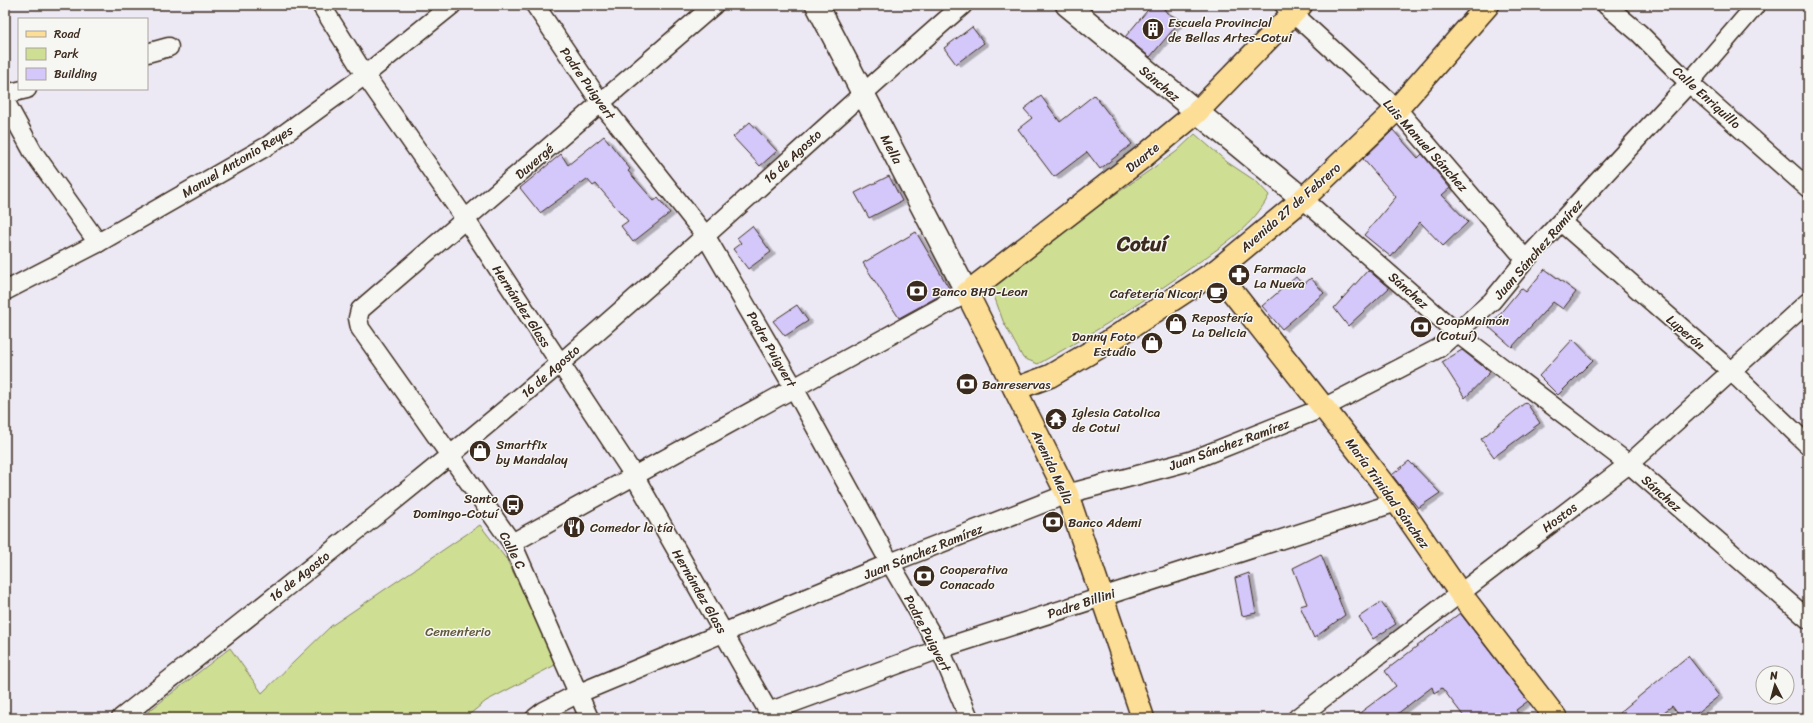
<svg xmlns="http://www.w3.org/2000/svg" width="1813" height="723" font-family="Sriracha,sans-serif">
	<style>
		.green { fill: #cedf93; stroke: #848458 }
		.building { fill: #d4c7f9; stroke: #3b2a1e; filter: url(#shadow) }
		.lines { fill: none; stroke-linecap: round; stroke-linejoin: round }
		.minor-casing { stroke: #3b2a1e; stroke-width: 21 }
		.secondary-casing { stroke: #3b2a1e; stroke-width: 25 }
		.primary-casing { stroke: #3b2a1e; stroke-width: 25 }
		.minor { stroke: #f6f6f2; stroke-width: 18 }
		.secondary { stroke: #f6f6f2; stroke-width: 22 }
		.primary { stroke: #fdde96; stroke-width: 22 }
		.labels { text-anchor: middle; stroke-width: 3; stroke-linejoin: round; paint-order: stroke }
		.poi-label { font-size: 13px; fill: #3b2a1e; stroke: #f6f6f2; text-anchor: start }
		.street-label { font-size: 13px; fill: #3b2a1e; stroke: #f6f6f2 }
		.park-label { font-size: 13px; fill: #60573b; stroke: #f6f6f2 }
		.town-label { font-size: 21px; font-weight: bold; fill: #3b2a1e; stroke: #f6f6f2 }
	</style>
	<defs>
		<filter id="shadow"><feDropShadow dx="4.5" dy="2.5" stdDeviation="0" flood-color="#0004"/></filter>
	</defs>
	<rect width="100%" height="100%" fill="#ece8f4"/>
	<filter id="ink" filterUnits="userSpaceOnUse"><feTurbulence type="fractalNoise" baseFrequency=".025" numOctaves="2"/><feDisplacementMap in="SourceGraphic" scale="8" xChannelSelector="R" yChannelSelector="G"/><feConvolveMatrix kernelMatrix="1 2 1 2 8 2 1 2 1" color-interpolation-filters="sRGB"/></filter>
	<g filter="url(#ink)">
		<g class="green">
			<path d="M1195,134L1227,162L1257,182L1269,195C1255,224 1225,244 1199,262C1148,299 1094,333 1038,364L1023,358L1003,321L991,287L1040,247L1176,152Z"/>
			<polygon points="480,525 507,560 559,663 486,701 465,718 140,718 230,648 262,693 331,626"/>
		</g>
		<g class="building">
			<polygon points="1152,5 1161,5 1167,13 1181,20 1150,57 1125,37"/>
			<polygon points="972,27 984,43 956,64 944,48"/>
			<polygon points="1094,95 1132,144 1100,169 1087,152 1054,177 1018,129 1032,118 1024,109 1041,96 1060,122"/>
			<polygon points="750,122 777,151 760,166 733,137"/>
			<polygon points="1393,130 1418,158 1422,154 1450,188 1442,195 1468,222 1443,246 1420,222 1391,257 1364,235 1396,197 1363,159"/>
			<polygon points="604,136 630,169 628,171 654,201 658,198 670,213 633,242 621,226 628,221 596,184 593,186 587,179 540,213 520,188 561,154 568,165"/>
			<polygon points="889,176 902,201 869,218 855,193"/>
			<polygon points="752,226 771,252 748,269 733,249 741,243 737,238"/>
			<polygon points="916,232 950,290 899,318 863,263"/>
			<polygon points="1545,269 1576,292 1563,309 1553,302 1512,347 1489,327 1521,288 1526,292"/>
			<polygon points="1368,270 1389,288 1348,326 1334,308"/>
			<polygon points="1296,277 1303,285 1311,278 1324,293 1282,329 1262,306"/>
			<polygon points="797,305 808,321 785,336 773,321"/>
			<polygon points="1573,339 1593,360 1558,395 1539,376"/>
			<polygon points="1462,350 1490,372 1465,398 1442,362"/>
			<polygon points="1526,402 1540,423 1494,457 1481,439"/>
			<polygon points="1409,461 1440,493 1418,508 1392,475"/>
			<polygon points="1321,554 1345,615 1314,638 1300,606 1307,604 1293,568"/>
			<polygon points="1249,573 1256,613 1242,616 1235,578"/>
			<polygon points="1381,602 1396,624 1373,639 1359,617"/>
			<polygon points="1460,613 1528,701 1516,710 1521,718 1465,718 1442,688 1434,693 1432,687 1392,718 1353,718 1396,686 1385,671"/>
			<polygon points="1688,656 1719,696 1691,718 1681,718 1672,706 1656,718 1613,718"/>
		</g>
		<g class="lines">
			<g class="minor-casing">
				<g id="minor">
					<polyline points="321,5 365,75 466,220 635,477 772,718"/>
					<polyline points="535,5 601,103 705,235 794,388 890,563 940,649 969,718"/>
					<polyline points="1284,5 1397,109 1520,253 1528,257"/>
					<polyline points="1606,5 1639,33 1689,83 1808,188"/>
					<polyline points="147,53 169,47"/>
					<polyline points="5,94 27,89"/>
					<polyline points="5,101 33,152 98,243"/>
					<polyline points="1303,199 1457,333 1629,464 1808,619"/>
					<polyline points="1561,222 1731,371 1808,445"/>
					<polyline points="5,291 98,243 269,145 365,75 452,5"/>
					<polyline points="512,543 967,293"/>
					<polyline points="768,712 940,649 1397,502"/>
					<path d="M121,718C267,602 415,487 557,366C695,249 826,124 963,5"/>
					<polyline points="535,718 544,711 577,694 890,563 1067,494 1190,461 1325,407 1439,348 1492,301 1528,257 1689,83 1756,5"/>
					<polyline points="589,718 512,543 360,328 358,318 360,310 714,5"/>
					<polyline points="1297,718 1629,464 1808,302"/>
				</g>
			</g>
			<g class="secondary-casing">
				<g id="secondary">
					<polyline points="817,5 967,293"/>
					<polyline points="1067,5 1303,199"/>
				</g>
			</g>
			<g class="primary-casing">
				<g id="primary">
					<polyline points="1216,271 1361,455 1397,502 1460,593 1556,718"/>
					<polyline points="1015,389 1050,376 1108,342 1216,271 1303,199 1397,109 1488,5"/>
					<polyline points="1143,718 1067,494 967,293 1144,156 1196,113 1301,5"/>
				</g>
			</g>
			<use href="#minor" class="minor"/>
			<use href="#secondary" class="secondary"/>
			<use href="#primary" class="primary"/>
		</g>
	</g>
	<defs>
		<g id="building-disc" transform="scale(1.15)"><circle r="9.5" fill="#3b2a1e" stroke="#f6f6f2"/><path d="M-4-6H4V6H1V3H-1V6H-4ZM-2.5-4.3h1.7v1.8h-1.7ZM.8-4.3h1.7v1.8H.8ZM-2.5-1h1.7V.8h-1.7ZM.8-1h1.7V.8H.8Z" fill="#fff"/></g>
		<g id="pharmacy-disc" transform="scale(1.15)"><circle r="9.5" fill="#3b2a1e" stroke="#f6f6f2"/><path d="M-2-6h4v4h4v4h-4v4h-4v-4h-4v-4h4Z" fill="#fff"/></g>
		<g id="bank-disc" transform="scale(1.15)"><circle r="9.5" fill="#3b2a1e" stroke="#f6f6f2"/><path d="M-6-4H6V4H-6ZM0-2.3a2.3 2.3 0 1 0 0 4.6a2.3 2.3 0 1 0 0-4.6Z" fill="#fff"/></g>
		<g id="cafe-disc" transform="scale(1.15)"><circle r="9.5" fill="#3b2a1e" stroke="#f6f6f2"/><path d="M-5.5-4.5H6V0H3Q3 3.5 0 3.5H-2.5Q-5.5 3.5-5.5 0ZM3-3.2v2h1.7v-2ZM-6 4.5H4V6H-6Z" fill="#fff"/></g>
		<g id="shop-disc" transform="scale(1.15)"><circle r="9.5" fill="#3b2a1e" stroke="#f6f6f2"/><path d="M-5-2.5h2.3a2.7 3.5 0 0 1 5.4 0H5L5.5 6h-11ZM-1.5-2.5h3a1.5 2.3 0 0 0-3 0Z" fill="#fff"/></g>
		<g id="temple-disc" transform="scale(1.15)"><circle r="9.5" fill="#3b2a1e" stroke="#f6f6f2"/><path d="M0-6L5-2H3V0L6.5 2.5H4V6H1.5V3h-3V6H-4V2.5H-6.5L-3 0V-2H-5Z" fill="#fff"/></g>
		<g id="bus-disc" transform="scale(1.15)"><circle r="9.5" fill="#3b2a1e" stroke="#f6f6f2"/><path d="M-5-6H5V4H4V6H2V4H-2V6H-4V4H-5ZM-3.5-4V0h7V-4ZM-3.5 1.2v1.5H-2V1.2ZM2 1.2v1.5H3.5V1.2Z" fill="#fff"/></g>
		<g id="restaurant-disc" transform="scale(1.15)"><circle r="9.5" fill="#3b2a1e" stroke="#f6f6f2"/><path d="M-5-6h1v4h1v-4h1v4h1v-4h1v5L-1.5 .5V6h-2V.5L-5-1ZM5-6V6H3V1.5H1.5Q1.5-4 5-6Z" fill="#fff"/></g>
	</defs>
	<g fill-rule="evenodd">
		<use href="#building-disc" x="1153" y="29"/>
		<use href="#pharmacy-disc" x="1239" y="275"/>
		<use href="#bank-disc" x="917" y="291"/>
		<use href="#cafe-disc" x="1217" y="293"/>
		<use href="#shop-disc" x="1176" y="324"/>
		<use href="#bank-disc" x="1421" y="327"/>
		<use href="#shop-disc" x="1152" y="343"/>
		<use href="#bank-disc" x="967" y="384"/>
		<use href="#temple-disc" x="1056" y="419"/>
		<use href="#shop-disc" x="480" y="451"/>
		<use href="#bus-disc" x="513" y="505"/>
		<use href="#bank-disc" x="1053" y="522"/>
		<use href="#restaurant-disc" x="574" y="527"/>
		<use href="#bank-disc" x="924" y="576"/>
	</g>
	<g class="labels">
		<g class="poi-label">
			<text x="1168" y="27">Escuela Provincial<tspan x="1168" dy="15">de Bellas Artes-Cotui</tspan></text>
			<text x="1254" y="273">Farmacia<tspan x="1254" dy="15">La Nueva</tspan></text>
			<text x="932" y="296">Banco BHD-Leon</text>
			<text x="1202" y="298" text-anchor="end">Cafetería Nicori</text>
			<text x="1192" y="322">Repostería<tspan x="1192" dy="15">La Delicia</tspan></text>
			<text x="1436" y="325">CoopMaimón<tspan x="1436" dy="15">(Cotuí)</tspan></text>
			<text x="1136" y="341" text-anchor="end">Danny Foto<tspan x="1136" dy="15">Estudio</tspan></text>
			<text x="982" y="389">Banreservas</text>
			<text x="1072" y="417">Iglesia Catolica<tspan x="1072" dy="15">de Cotui</tspan></text>
			<text x="496" y="449">Smartfix<tspan x="496" dy="15">by Mandalay</tspan></text>
			<text x="498" y="503" text-anchor="end">Santo<tspan x="498" dy="15">Domingo-Cotuí</tspan></text>
			<text x="1068" y="527">Banco Ademi</text>
			<text x="590" y="532">Comedor la tía</text>
			<text x="940" y="574">Cooperativa<tspan x="940" dy="15">Conacado</tspan></text>
		</g>
		<g class="street-label">
			<text transform="translate(588 83) rotate(55)" y="5">Padre Puigvert</text>
			<text transform="translate(1160 83) rotate(40)" y="5">Sánchez</text>
			<text transform="translate(1707 97) rotate(42)" y="5">Calle Enriquillo</text>
			<text transform="translate(1426 145) rotate(48)" y="5">Luis Manuel Sánchez</text>
			<text transform="translate(892 149) rotate(62)" y="5">Mella</text>
			<text transform="translate(792 156) rotate(-42)" y="5">16 de Agosto</text>
			<text transform="translate(1142 157) rotate(-39)" y="5">Duarte</text>
			<text transform="translate(237 161) rotate(-31)" y="5">Manuel Antonio Reyes</text>
			<text transform="translate(534 161) rotate(-41)" y="5">Duvergé</text>
			<text transform="translate(1290 207) rotate(-41)" y="5">Avenida 27 de Febrero</text>
			<text transform="translate(1538 249) rotate(-49)" y="5">Juan Sánchez Ramírez</text>
			<text transform="translate(1409 290) rotate(41)" y="5">Sánchez</text>
			<text transform="translate(522 306) rotate(57)" y="5">Hernández Glass</text>
			<text transform="translate(1686 332) rotate(41)" y="5">Luperón</text>
			<text transform="translate(772 349) rotate(60)" y="5">Padre Puigvert</text>
			<text transform="translate(550 371) rotate(-41)" y="5">16 de Agosto</text>
			<text transform="translate(1229 444) rotate(-20)" y="5">Juan Sánchez Ramírez</text>
			<text transform="translate(1053 467) rotate(65)" y="5">Avenida Mella</text>
			<text transform="translate(1388 493) rotate(54)" y="5">María Trinidad Sánchez</text>
			<text transform="translate(1662 493) rotate(41)" y="5">Sánchez</text>
			<text transform="translate(1559 517) rotate(-37)" y="5">Hostos</text>
			<text transform="translate(513 550) rotate(62)" y="5">Calle C</text>
			<text transform="translate(923 551) rotate(-22)" y="5">Juan Sánchez Ramírez</text>
			<text transform="translate(299 576) rotate(-38)" y="5">16 de Agosto</text>
			<text transform="translate(700 591) rotate(60)" y="5">Hernández Glass</text>
			<text transform="translate(1081 603) rotate(-18)" y="5">Padre Billini</text>
			<text transform="translate(928 633) rotate(62)" y="5">Padre Puigvert</text>
		</g>
		<g class="park-label">
			<text x="458" y="636">Cementerio</text>
		</g>
		<g class="town-label">
			<text x="1142" y="251">Cotuí</text>
		</g>
	</g>
	<rect width="1813" height="723" fill="none" stroke="#f6f6f2" stroke-width="20"/>
	<rect x="10" y="10" width="1793" height="703" fill="none" stroke="#3b2a1e" stroke-width="1.5" filter="url(#ink)"/>
	<rect x="18" y="18" width="130" height="72" fill="#f6f6f2" stroke="#aba49d"/>
	<rect x="26" y="31" width="20" height="6" fill="#fdde96" stroke="#aba49d"/>
	<text x="54" y="38" font-size="12" fill="#3b2a1e">Road</text>
	<rect x="26" y="48" width="20" height="12" fill="#cedf93" stroke="#aba49d"/>
	<text x="54" y="58" font-size="12" fill="#3b2a1e">Park</text>
	<rect x="26" y="68" width="20" height="12" fill="#d4c7f9" stroke="#aba49d"/>
	<text x="54" y="78" font-size="12" fill="#3b2a1e">Building</text>
	<g transform="translate(1775 685) rotate(354)"><circle r="19" fill="#f6f6f2" stroke="#aba49d"/>
	<path d="M0-3L7 15L0 10L-7 15Z" fill="#3b2a1e"/>
	<text y="-6" font-size="11" font-weight="bold" text-anchor="middle" fill="#3b2a1e">N</text>
	</g>
</svg>
